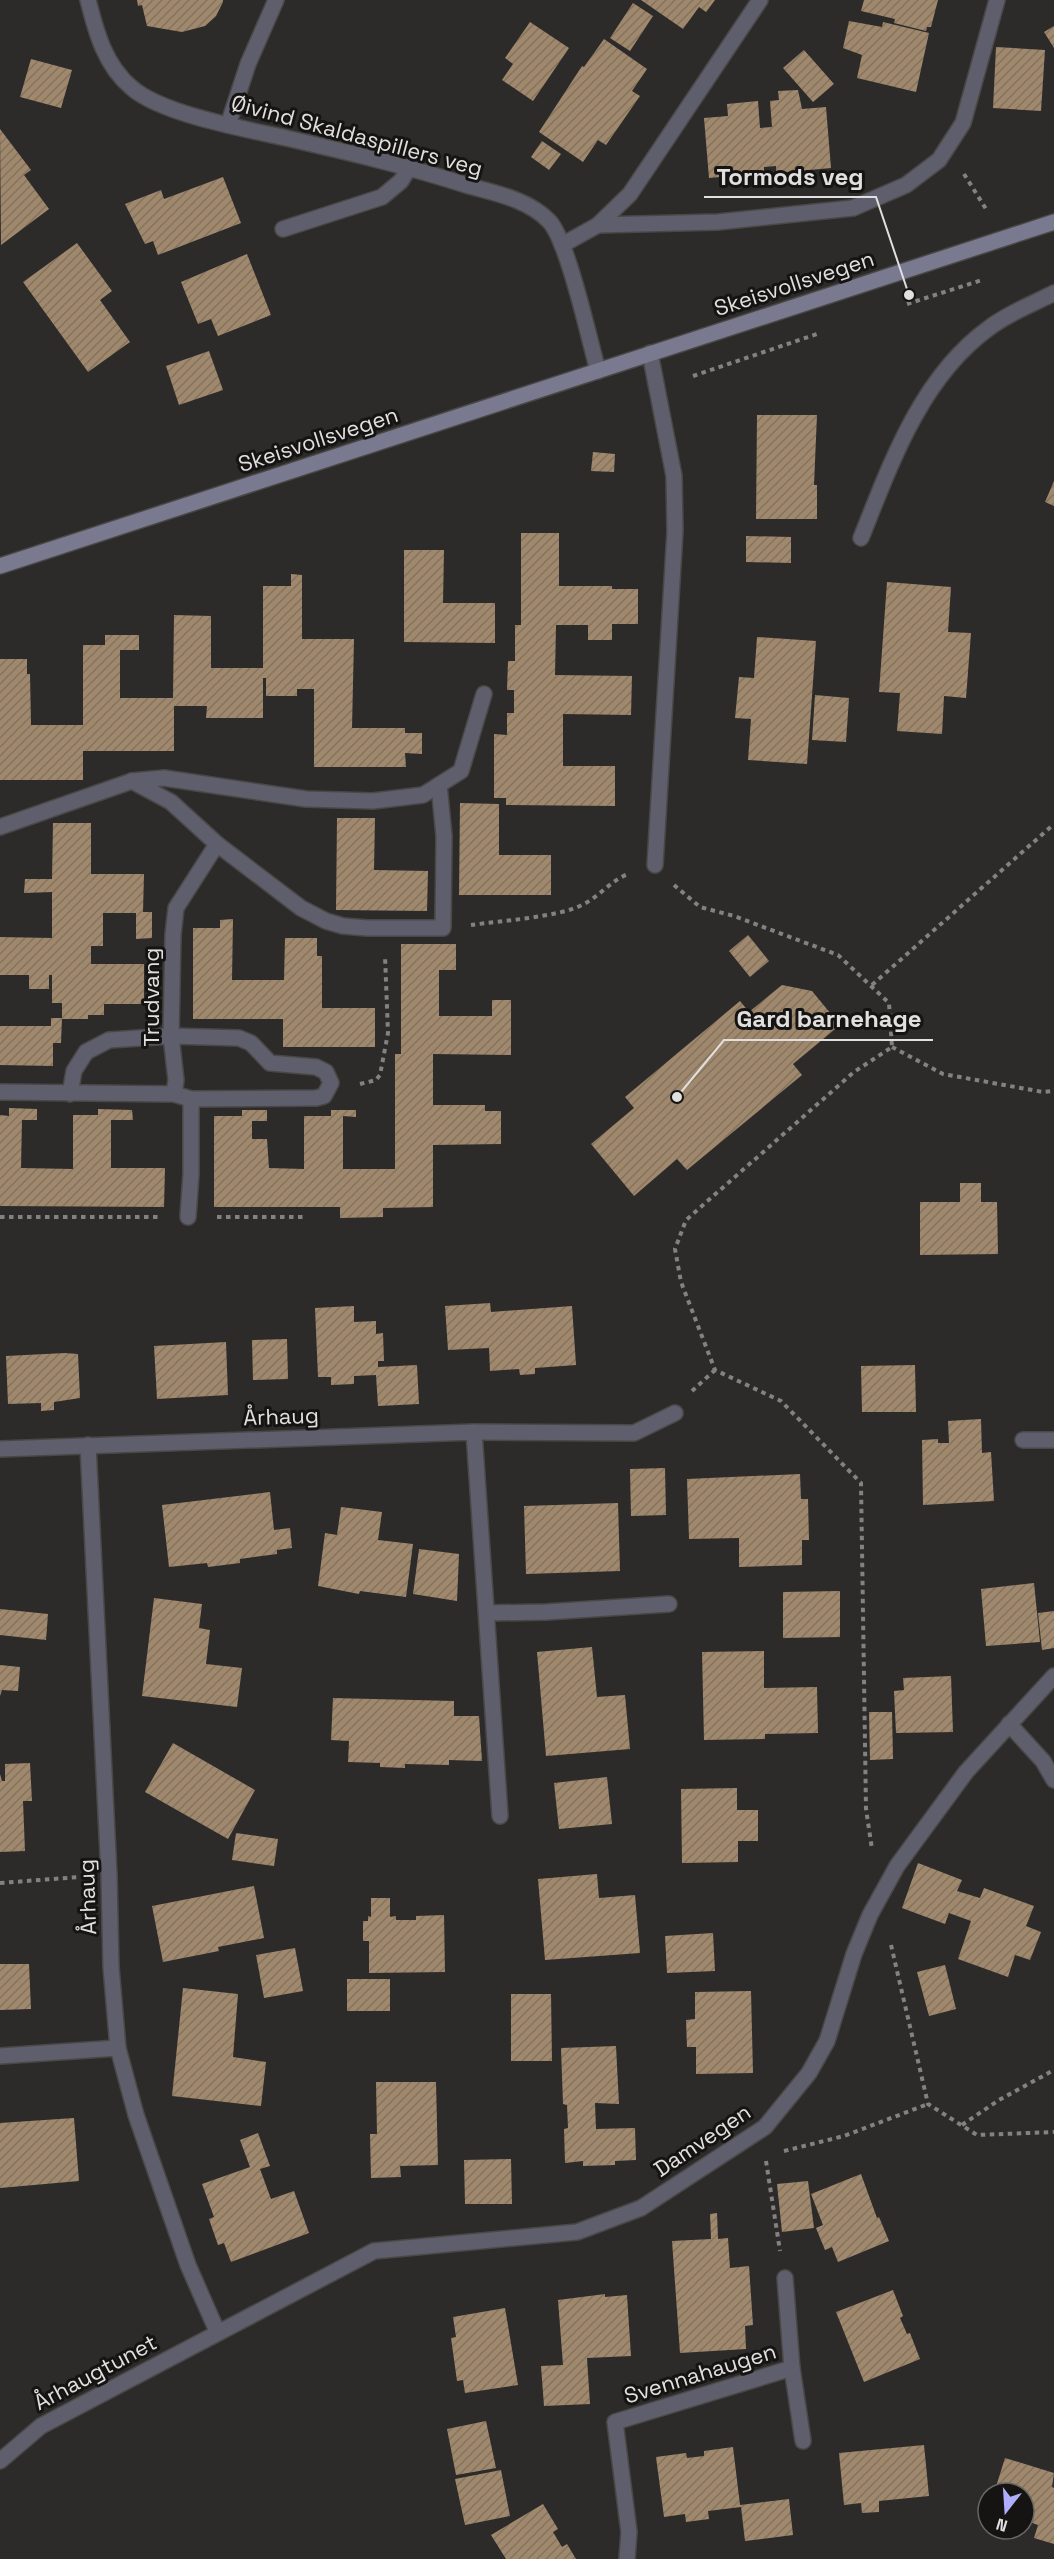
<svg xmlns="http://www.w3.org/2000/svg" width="1054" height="2559" font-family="'Space Grotesk',sans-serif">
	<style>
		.building { fill: url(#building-hatch) }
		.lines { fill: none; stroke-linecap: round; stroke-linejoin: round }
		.service-casing { stroke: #4a4846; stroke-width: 18 }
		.minor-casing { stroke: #4a4846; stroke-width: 18 }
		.secondary-casing { stroke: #4a4846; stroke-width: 18 }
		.path { stroke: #848281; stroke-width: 4; stroke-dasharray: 4.5 4.5; stroke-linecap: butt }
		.service { stroke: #5e5e6c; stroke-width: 15 }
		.minor { stroke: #5e5e6c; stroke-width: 15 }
		.secondary { stroke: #797a90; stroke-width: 15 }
		.labels { text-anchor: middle; stroke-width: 6; stroke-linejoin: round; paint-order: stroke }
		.street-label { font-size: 22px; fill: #e1e0df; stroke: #151413 }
		.leader { fill: none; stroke: #e1e0df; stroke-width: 2 }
		.callout-dot { fill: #e1e0df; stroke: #151413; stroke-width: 2 }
		.callout-label { font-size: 24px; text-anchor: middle; font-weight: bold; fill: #e1e0df; stroke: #151413; stroke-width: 6; stroke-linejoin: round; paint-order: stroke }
	</style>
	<defs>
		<pattern id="building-hatch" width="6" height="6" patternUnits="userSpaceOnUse" patternTransform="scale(1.5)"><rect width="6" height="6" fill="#a0886d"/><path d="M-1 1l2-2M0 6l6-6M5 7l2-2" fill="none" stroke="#847360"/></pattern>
	</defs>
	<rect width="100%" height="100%" fill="#2d2b29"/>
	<g class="building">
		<polygon points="137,0 223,0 223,2 216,16 205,26 182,32 147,26 142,5 138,6"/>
		<polygon points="641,0 715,0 706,12 699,7 683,29"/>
		<polygon points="864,0 938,0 931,27 927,27 926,31 894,23 895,19 861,11"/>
		<polygon points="633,3 653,16 630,51 610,38"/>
		<polygon points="849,21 882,27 883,22 929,33 916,92 857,78 862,55 843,48"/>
		<polygon points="530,22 569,48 533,101 502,80 513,64 505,58"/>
		<polygon points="1054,26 1054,48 1044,32"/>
		<polygon points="604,39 647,69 632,91 640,96 606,145 598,140 583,162 539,132 582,66 584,67"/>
		<polygon points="996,47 1045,50 1041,111 993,108"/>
		<polygon points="804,50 834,84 813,102 783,68"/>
		<polygon points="31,59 72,70 61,108 20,97"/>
		<polygon points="798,90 802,109 826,107 831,168 776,173 776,166 764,167 764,173 709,178 704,118 728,116 727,104 758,101 760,128 772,127 770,101 779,100 778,91"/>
		<polygon points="0,129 31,170 24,175 49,209 1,245"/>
		<polygon points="542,141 561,154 549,170 531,157"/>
		<polygon points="223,177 241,223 158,255 153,241 145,244 125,204 161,190 164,199"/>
		<polygon points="77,243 112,291 100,300 130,342 88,372 23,282"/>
		<polygon points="247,254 271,315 218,336 211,319 198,324 181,282"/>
		<polygon points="209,351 223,390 179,405 166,366"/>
		<polygon points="757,415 817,415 814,485 817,485 817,519 756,519"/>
		<polygon points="593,452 615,454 614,472 591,471"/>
		<polygon points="1054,481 1054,506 1045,502"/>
		<polygon points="521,533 559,533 559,586 612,586 612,589 638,589 638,624 612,624 612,640 588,640 588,625 556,625 555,675 632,676 631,715 563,714 563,766 615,766 615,806 506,805 506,798 494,798 494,734 507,735 507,713 514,713 514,690 507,690 508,661 515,661 515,625 521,625"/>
		<polygon points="746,536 791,537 791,563 746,562"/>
		<polygon points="404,550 444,550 443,603 495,603 495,643 404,642"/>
		<polygon points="291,574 302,575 302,639 354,639 352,728 405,728 405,733 422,733 422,754 405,753 406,767 314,767 314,689 297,689 297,696 266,696 266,678 263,678 263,718 206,718 207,706 174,706 174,751 83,751 83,780 0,780 0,659 27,659 27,674 30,674 31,725 83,725 83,645 105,645 105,635 139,635 139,650 120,650 120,698 173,698 174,615 211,616 211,668 263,668 263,586 291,586"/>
		<polygon points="887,582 951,587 948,632 971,633 966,698 944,696 942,734 897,731 900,693 879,692"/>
		<polygon points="757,637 816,641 807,764 748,760 751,719 735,718 739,677 754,678"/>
		<polygon points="815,695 849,698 846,742 812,740"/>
		<polygon points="460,803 499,804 499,855 551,855 551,895 459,895"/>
		<polygon points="337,818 375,818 374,870 428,871 427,911 336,910"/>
		<polygon points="53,823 91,823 91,874 144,874 143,912 152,912 152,938 136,939 136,913 103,913 103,946 91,946 91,964 144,964 144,1004 104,1004 104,1015 88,1015 88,1019 62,1019 62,1003 52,1003 52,975 49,975 49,989 29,989 29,975 0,975 0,937 52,938 52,892 24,893 25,879 52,879"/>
		<polygon points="233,919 232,980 284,980 285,938 317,938 317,956 322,956 322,1008 375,1008 375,1047 283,1047 283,1019 193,1019 193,928 220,928 220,920"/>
		<polygon points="748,935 769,961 750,977 729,951"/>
		<polygon points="401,944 456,944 456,970 439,970 439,1016 492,1016 492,1000 511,1000 511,1055 433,1054 433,1105 485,1105 485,1111 501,1111 501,1144 433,1145 433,1207 383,1208 383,1217 340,1218 340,1207 214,1207 214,1116 242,1116 242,1110 267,1110 267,1121 252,1121 252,1139 267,1139 269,1168 304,1169 304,1116 331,1116 331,1110 356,1110 356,1117 343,1116 343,1169 395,1169 395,1054 401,1054"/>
		<polygon points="782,985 812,991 840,1025 793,1064 802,1075 687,1170 677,1159 634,1196 591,1144 634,1108 625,1097 740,1001 749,1012"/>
		<polygon points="51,1018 62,1018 61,1043 53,1043 53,1066 0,1065 0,1026 51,1026"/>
		<polygon points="9,1108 37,1109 37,1120 22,1120 21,1168 73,1169 73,1115 98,1115 98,1109 132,1110 133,1120 111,1120 111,1168 165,1168 164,1207 0,1206 0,1115 9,1116"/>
		<polygon points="960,1183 981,1183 981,1202 997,1202 998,1254 920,1255 920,1202 960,1202"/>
		<polygon points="490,1303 491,1312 572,1306 576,1365 535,1368 535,1374 520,1375 519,1369 490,1371 489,1348 448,1350 445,1306"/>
		<polygon points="354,1306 354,1322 376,1321 376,1334 383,1333 384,1361 378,1361 378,1367 417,1365 419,1404 378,1406 376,1375 354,1376 354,1384 331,1385 331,1377 318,1377 315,1308"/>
		<polygon points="287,1339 288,1379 253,1380 252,1340"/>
		<polygon points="226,1342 228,1395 157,1399 154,1346"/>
		<polygon points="65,1353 78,1354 80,1398 54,1402 54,1410 41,1411 41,1403 8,1404 6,1356"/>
		<polygon points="915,1365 916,1412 862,1412 861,1366"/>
		<polygon points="981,1419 982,1453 991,1452 994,1501 923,1505 922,1440 938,1439 938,1443 949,1443 948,1421"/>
		<polygon points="665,1468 666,1515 631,1516 630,1469"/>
		<polygon points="800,1474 801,1499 808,1499 809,1540 802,1540 802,1565 739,1567 739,1538 689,1539 687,1479"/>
		<polygon points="270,1492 274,1530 290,1528 292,1548 277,1550 277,1554 240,1559 240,1563 208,1567 207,1563 169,1567 162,1505"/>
		<polygon points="618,1503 620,1571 526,1574 524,1506"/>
		<polygon points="341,1507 382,1512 378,1540 413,1544 406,1597 360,1591 359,1594 318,1586 325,1533 337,1535"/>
		<polygon points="419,1549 459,1554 457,1601 413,1594"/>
		<polygon points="1034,1583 1040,1642 986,1646 981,1589"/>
		<polygon points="840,1591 840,1637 783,1638 783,1592"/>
		<polygon points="154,1598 202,1604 199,1628 210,1630 206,1664 242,1668 237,1707 142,1696"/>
		<polygon points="0,1609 48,1614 46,1640 0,1635"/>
		<polygon points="1054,1611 1054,1648 1042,1650 1038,1613"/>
		<polygon points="592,1647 597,1697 625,1695 630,1749 546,1756 537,1652"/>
		<polygon points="764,1651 764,1688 817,1687 818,1733 765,1734 765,1739 704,1740 702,1652"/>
		<polygon points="0,1665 20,1667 18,1691 2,1690 0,1696"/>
		<polygon points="951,1676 953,1732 896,1733 894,1691 904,1690 903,1678"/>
		<polygon points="333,1698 454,1701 454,1716 479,1716 482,1761 449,1760 449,1765 405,1764 405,1768 380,1767 380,1763 348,1762 349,1741 331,1740"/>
		<polygon points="869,1712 892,1712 893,1759 870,1760"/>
		<polygon points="173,1743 255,1790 228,1839 145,1792"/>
		<polygon points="30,1763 32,1801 23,1801 25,1851 0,1852 0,1774 2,1781 5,1781 5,1764"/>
		<polygon points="607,1777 612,1824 559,1829 554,1783"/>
		<polygon points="737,1788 737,1810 758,1810 758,1841 738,1841 738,1862 682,1863 681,1789"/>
		<polygon points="236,1833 278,1839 274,1866 232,1860"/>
		<polygon points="918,1863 962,1880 957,1891 980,1898 984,1888 1034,1906 1026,1926 1041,1932 1030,1960 1015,1955 1008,1977 958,1959 971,1921 949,1913 945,1924 902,1908"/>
		<polygon points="597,1874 599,1898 635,1895 640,1953 545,1960 538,1879"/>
		<polygon points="254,1886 264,1938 218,1947 219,1951 163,1962 152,1906"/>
		<polygon points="371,1898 390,1898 390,1917 396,1916 396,1920 416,1920 416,1916 444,1915 445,1972 369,1973 369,1941 363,1941 363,1921 368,1921 368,1916 371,1917"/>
		<polygon points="713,1933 715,1971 667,1973 665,1936"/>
		<polygon points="295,1948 303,1991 264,1998 256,1955"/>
		<polygon points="0,1964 29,1964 31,2009 0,2010"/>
		<polygon points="945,1965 956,2009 929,2016 917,1972"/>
		<rect x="347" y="1979" width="43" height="32"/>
		<polygon points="183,1988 238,1994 233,2057 266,2062 261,2106 172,2096"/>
		<polygon points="751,1991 753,2073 696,2074 696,2047 687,2047 686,2020 695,2019 695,1992"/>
		<polygon points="511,1994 551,1994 552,2061 511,2061"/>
		<polygon points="616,2046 619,2104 595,2103 596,2129 635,2128 636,2160 615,2161 615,2165 583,2166 583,2161 565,2163 564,2129 568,2128 567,2105 563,2104 561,2048"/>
		<polygon points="376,2082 436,2082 438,2165 400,2166 401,2177 371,2178 370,2134 377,2134"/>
		<polygon points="74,2118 79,2181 0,2188 0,2123"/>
		<polygon points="258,2133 270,2166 260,2169 271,2199 294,2191 309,2233 231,2262 224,2243 218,2245 209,2219 214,2217 202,2184 250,2167 240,2140"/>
		<polygon points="511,2159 512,2204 465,2204 464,2160"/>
		<polygon points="861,2174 877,2218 879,2217 889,2241 838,2262 832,2247 825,2250 816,2228 823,2225 811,2194"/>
		<polygon points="808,2181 814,2228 782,2232 777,2184"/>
		<polygon points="717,2213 718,2239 728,2238 730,2268 749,2266 753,2325 745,2326 746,2349 680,2353 672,2241 711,2239 710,2214"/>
		<polygon points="893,2290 903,2316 900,2318 907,2334 910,2333 920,2359 864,2382 836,2312"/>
		<polygon points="605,2294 605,2297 627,2295 631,2356 587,2358 590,2404 544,2406 541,2366 563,2365 558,2300"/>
		<polygon points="505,2308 518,2385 465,2393 463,2380 457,2381 451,2338 456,2337 453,2317"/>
		<polygon points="486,2421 496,2468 456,2475 447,2429"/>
		<polygon points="924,2445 929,2496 879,2501 879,2512 862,2513 861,2503 844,2505 839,2453"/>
		<polygon points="733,2447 740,2505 789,2499 793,2535 745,2541 741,2507 708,2511 709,2519 686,2522 685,2514 664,2517 656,2457 686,2453 687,2458 704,2456 704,2451"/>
		<polygon points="1005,2458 1054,2473 1052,2487 1054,2488 1054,2544 1034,2538 1038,2525 1024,2520 1024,2493 994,2493"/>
		<polygon points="501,2470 510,2516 465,2525 455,2479"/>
		<polygon points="543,2504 558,2529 553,2532 562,2547 567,2544 576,2559 506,2559 491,2535"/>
	</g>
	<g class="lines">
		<g class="service-casing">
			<g id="service">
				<polyline points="283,229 382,197 401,181 410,166"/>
				<polyline points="132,781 171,802 217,844 301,908 326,921 343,926 367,928 443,928 444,836 439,785"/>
				<polyline points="132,781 164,778 306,799 373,801 423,795 461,771 484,694"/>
				<polyline points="0,1092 174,1094 191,1099 316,1098 324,1096 331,1083 326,1072 316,1067 270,1063 251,1043 239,1038 171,1036 109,1040 86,1052 74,1071 70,1094"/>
				<polyline points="174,1094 176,1080 171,1036 173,935 176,908 217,844"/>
				<polyline points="188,1217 191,1174 191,1099"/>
				<polyline points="1009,1724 1043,1761 1054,1780"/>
			</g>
		</g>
		<g class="minor-casing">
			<g id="minor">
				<path d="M88,0C96,32 105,66 132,88C162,114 245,129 286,138C347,152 407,166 466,185C494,193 528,199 549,221C568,241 589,339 598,371"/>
				<polyline points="228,125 248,64 276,0"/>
				<polyline points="598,225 718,222 853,208 906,185 939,160 963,123 997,0"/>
				<polyline points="562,245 598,225 630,194 760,0"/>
				<polyline points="650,353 674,476 675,531 655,865"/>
				<path d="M861,538C891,463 921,377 989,328C1008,313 1033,304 1054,293"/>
				<polyline points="0,827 132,781"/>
				<polyline points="474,1432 634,1433 675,1413"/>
				<polyline points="1023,1440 1054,1440"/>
				<polyline points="88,1445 109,1875 111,1967 118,2048 136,2115 188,2265 217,2331"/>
				<polyline points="0,1449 474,1432 500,1816"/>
				<polyline points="487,1613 546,1612 669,1604"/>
				<polyline points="0,2056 118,2048"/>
				<polyline points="785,2278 792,2368 803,2441"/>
				<polyline points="0,2461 41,2426 374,2251 577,2232 641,2208 765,2127 809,2073 827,2041 854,1954 870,1915 897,1866 966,1772 1054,1676"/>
				<polyline points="627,2559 629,2532 615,2422 792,2368"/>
			</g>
		</g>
		<g class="secondary-casing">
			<polyline id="secondary" points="0,566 1054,222"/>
		</g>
		<g class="path">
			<polyline points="964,174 986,209"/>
			<polyline points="907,304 982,280"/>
			<polyline points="693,376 820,333"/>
			<polyline points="674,885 700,907 734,916 838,955 889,1003 892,1047 854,1072 686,1220 675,1249 681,1282 715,1370 781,1401 861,1483 866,1809 872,1849"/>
			<path d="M471,925C499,921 559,917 582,905C599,897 610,881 628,874"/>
			<polyline points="872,985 1054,824"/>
			<polyline points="892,1047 943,1074 1043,1092 1054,1091"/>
			<polyline points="360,1084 376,1080 380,1075 388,1033 385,956"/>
			<polyline points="0,1217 158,1217"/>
			<polyline points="217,1217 304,1217"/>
			<polyline points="692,1391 715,1370"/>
			<polyline points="0,1883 79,1877"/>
			<polyline points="891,1945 928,2104 977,2135 1054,2132"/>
			<polyline points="962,2125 999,2100 1054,2070"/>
			<polyline points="784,2151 844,2136 928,2104"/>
			<polyline points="766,2161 780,2251"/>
		</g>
		<use href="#service" class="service"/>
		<use href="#minor" class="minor"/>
		<use href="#secondary" class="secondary"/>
	</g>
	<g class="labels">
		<g class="street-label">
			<text transform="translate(357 135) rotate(15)" y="8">Øivind Skaldaspillers veg</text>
			<text transform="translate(794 283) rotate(-18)" y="8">Skeisvollsvegen</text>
			<text transform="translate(318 439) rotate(-18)" y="8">Skeisvollsvegen</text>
			<text transform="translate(151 997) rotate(-90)" y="8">Trudvang</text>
			<text transform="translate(281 1416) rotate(-2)" y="8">Århaug</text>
			<text transform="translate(87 1897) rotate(-92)" y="8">Århaug</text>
			<text transform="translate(702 2140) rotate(-34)" y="8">Damvegen</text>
			<text transform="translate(95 2372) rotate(-28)" y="8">Århaugtunet</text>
			<text transform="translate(700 2373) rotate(-17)" y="8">Svennahaugen</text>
		</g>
	</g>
	<path class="leader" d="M909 295L876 197H704M677 1097L724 1040H933"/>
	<g class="callout-dot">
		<circle cx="909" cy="295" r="6"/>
		<circle cx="677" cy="1097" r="6"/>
	</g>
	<g class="callout-label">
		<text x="790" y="185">Tormods veg</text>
		<text x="829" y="1027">Gard barnehage</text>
	</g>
	<g transform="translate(1006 2511) rotate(197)"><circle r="28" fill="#151413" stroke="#676665" stroke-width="1.5"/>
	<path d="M0-4.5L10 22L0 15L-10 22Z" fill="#aeaefb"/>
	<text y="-9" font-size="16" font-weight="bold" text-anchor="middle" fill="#e1e0df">N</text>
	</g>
</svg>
